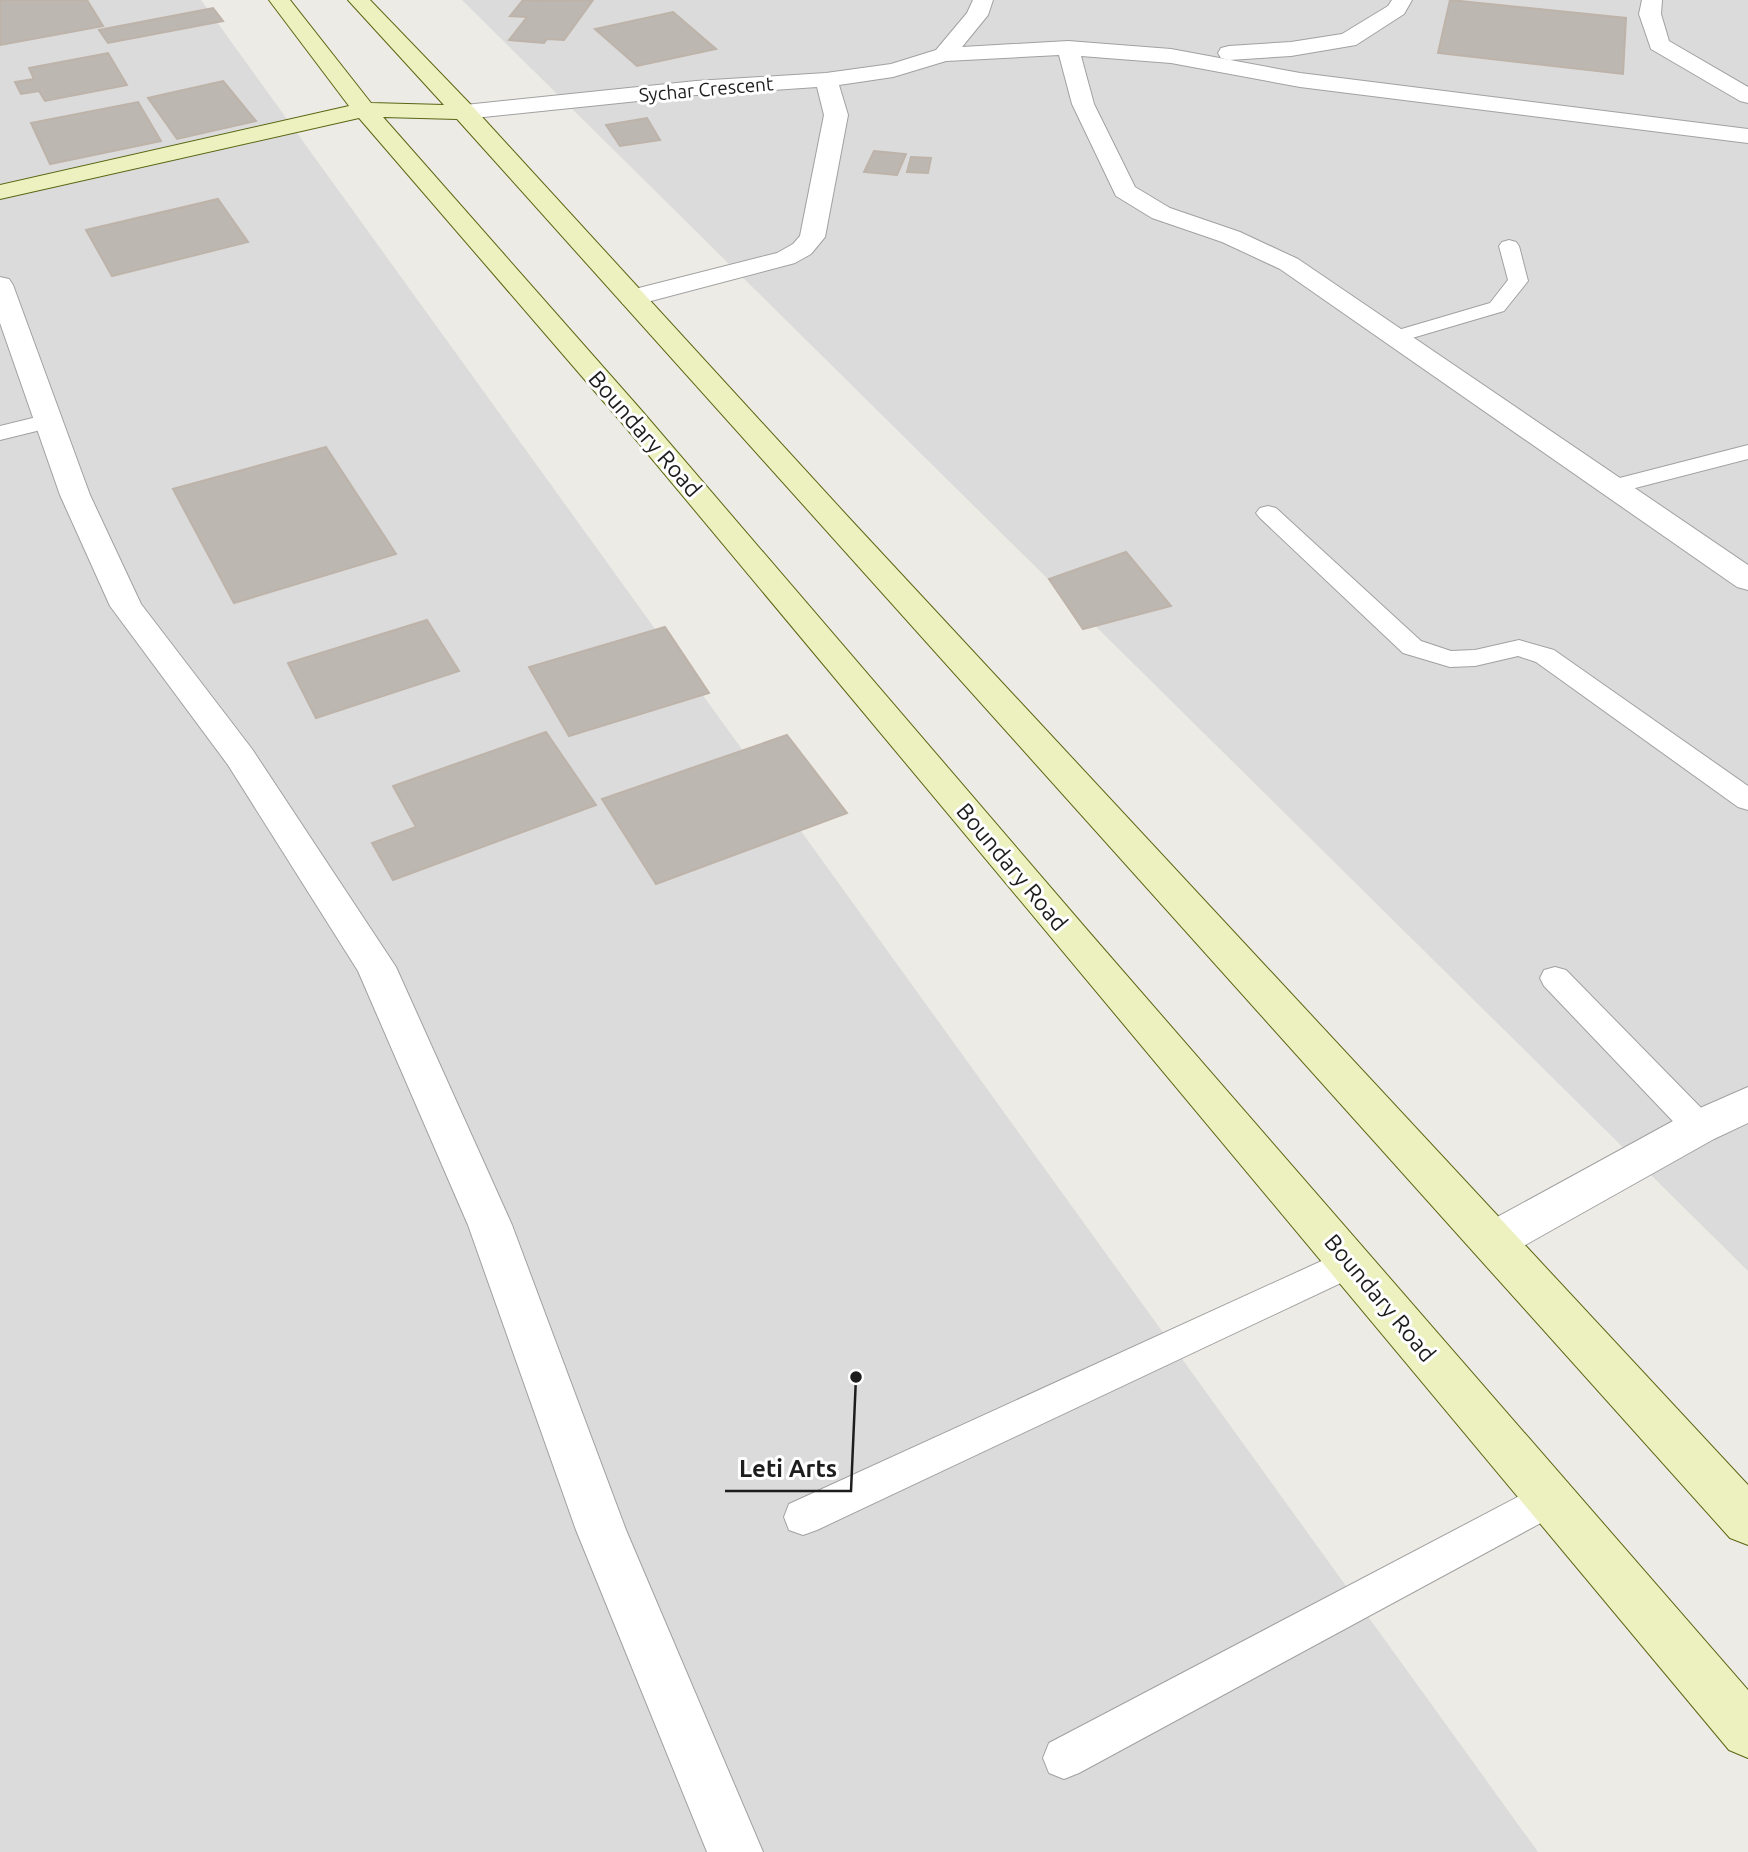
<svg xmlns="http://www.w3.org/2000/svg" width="1748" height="1852" font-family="Ubuntu,sans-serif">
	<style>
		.residential { fill: #dbdbdb }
		.building { fill: #bdb7b2; stroke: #bdb3a9; stroke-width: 2 }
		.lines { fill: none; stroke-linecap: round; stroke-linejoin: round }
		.lane-casing { stroke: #a1a1a1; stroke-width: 2 }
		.street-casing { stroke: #a1a1a1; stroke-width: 2 }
		.secondary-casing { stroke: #5a6613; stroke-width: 2 }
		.lane { fill: #fff; fill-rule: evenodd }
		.street { fill: #fff; fill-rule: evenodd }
		.secondary { fill: #ecf1bf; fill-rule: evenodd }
		.labels { text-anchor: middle; stroke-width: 6; stroke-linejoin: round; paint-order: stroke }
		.far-street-label { font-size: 19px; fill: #1d1d1d; stroke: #fff }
		.street-label { font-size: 23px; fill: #1d1d1d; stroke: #fff }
		.leader { fill: none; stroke: #1d1d1d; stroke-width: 2.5 }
		.callout-dot { fill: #1d1d1d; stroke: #fff; stroke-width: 2.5 }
		.callout-label { font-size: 24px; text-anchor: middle; font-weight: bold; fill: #1d1d1d; stroke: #fff; stroke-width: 6; stroke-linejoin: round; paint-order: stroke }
	</style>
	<rect width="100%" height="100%" fill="#edebe5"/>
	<g class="residential">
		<polygon points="0,0 201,0 1538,1852 0,1852"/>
		<polygon points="462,0 1748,0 1748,1271"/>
	</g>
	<g class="building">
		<polygon points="0,0 87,0 103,26 0,45"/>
		<polygon points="523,0 536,1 593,0 564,40 547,39 544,43 509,40 527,17 510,16"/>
		<polygon points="1450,0 1626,18 1623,74 1438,53"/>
		<polygon points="213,8 223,21 108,43 99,30"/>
		<polygon points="673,12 716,49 637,66 595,29"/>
		<polygon points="108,53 127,85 45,101 39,91 21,94 15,82 34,79 29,68"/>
		<polygon points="223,81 256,121 177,139 148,98"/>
		<polygon points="138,102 161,141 50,164 31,123"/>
		<polygon points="647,118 660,140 620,146 606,125"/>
		<polygon points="874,151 906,154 897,175 864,172"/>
		<polygon points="911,157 931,158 928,173 907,172"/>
		<polygon points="218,199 248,242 112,276 86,230"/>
		<polygon points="326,447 396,554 234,603 173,489"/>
		<polygon points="1126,552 1171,606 1083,629 1049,579"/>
		<polygon points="427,620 459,671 316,718 288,663"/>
		<polygon points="665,627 709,693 569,736 529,667"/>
		<polygon points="546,732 596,805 393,880 372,843 416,827 393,786"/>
		<polygon points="787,735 847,813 656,884 602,799"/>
	</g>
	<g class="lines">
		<g class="lane-casing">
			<g id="lane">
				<polygon points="1509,240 1516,242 1519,246 1528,281 1504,311 1402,341 1388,341 1384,337 1388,333 1490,303 1508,280 1499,246 1502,242"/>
				<polygon points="49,414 57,416 60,421 57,426 0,440 0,426"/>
				<polygon points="1748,445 1748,459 1612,494 1604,492 1600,487 1604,482"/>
				<polygon points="1268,506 1276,508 1421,641 1451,651 1475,650 1519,640 1554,650 1748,786 1748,810 1738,807 1536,662 1518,656 1475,666 1450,667 1403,653 1260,518 1256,513 1260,508"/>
				<polygon points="1555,967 1566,970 1711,1118 1715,1127 1711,1136 1699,1140 1687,1136 1544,986 1540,978 1544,970"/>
				<polygon points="1350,1248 1362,1253 1367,1263 1362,1273 817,1530 803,1535 789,1530 784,1517 789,1504"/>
				<polygon points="1550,1480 1563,1485 1569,1498 1563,1511 1079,1773 1064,1779 1049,1773 1043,1758 1049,1743"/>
			</g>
		</g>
		<g class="street-casing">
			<g id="street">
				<polygon points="973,0 993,0 988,15 962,47 1068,41 1171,49 1300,73 1748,129 1748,143 1300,87 1171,63 1081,56 1094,104 1135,187 1170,208 1240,232 1298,259 1748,565 1748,590 1737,587 1280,269 1222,242 1152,218 1116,196 1072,104 1059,55 946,61 893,77 839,85 848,115 825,237 811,254 795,263 632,306 623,304 619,298 623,292 777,253 793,244 800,236 824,115 817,87 696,95 465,119 457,117 453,112 457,107 465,105 696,81 826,73 891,64 936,50 967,13"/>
				<polygon points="1392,0 1412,0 1404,14 1356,45 1291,56 1229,60 1221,58 1218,53 1221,48 1229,46 1291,42 1342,34 1388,6"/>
				<polygon points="1642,0 1662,0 1661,14 1669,41 1748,87 1748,103 1740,101 1651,49 1639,14"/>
				<polygon points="0,277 9,279 13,285 90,495 141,604 252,749 396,967 512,1225 626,1530 763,1852 707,1852 576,1530 468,1225 358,971 228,765 110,606 60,495 0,323"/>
				<polygon points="1748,1087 1748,1123 1714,1139 1511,1253 1495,1259 1479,1253 1473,1240 1479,1227 1684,1115"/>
			</g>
		</g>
		<g class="secondary-casing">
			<polygon id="secondary" points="269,0 290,0 371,103 444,105 348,0 370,0 473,107 851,520 1748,1485 1748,1545 1730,1538 457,119 383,117 642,411 1089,932 1748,1690 1748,1758 1729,1750 622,423 359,118 0,199 0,185 349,106"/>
		</g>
		<use href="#lane" class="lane"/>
		<use href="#street" class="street"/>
		<use href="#secondary" class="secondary"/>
	</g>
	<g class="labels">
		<g class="far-street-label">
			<text transform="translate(706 89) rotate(-5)" y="7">Sychar Crescent</text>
		</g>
		<g class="street-label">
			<text transform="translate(645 434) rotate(49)" y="8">Boundary Road</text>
			<text transform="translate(1012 867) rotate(50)" y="8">Boundary Road</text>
			<text transform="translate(1380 1298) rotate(50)" y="8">Boundary Road</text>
		</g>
	</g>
	<path class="leader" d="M856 1377L851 1491H725"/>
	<circle class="callout-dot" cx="856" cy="1377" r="7"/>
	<g class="callout-label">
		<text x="788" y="1477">Leti Arts</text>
	</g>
</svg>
